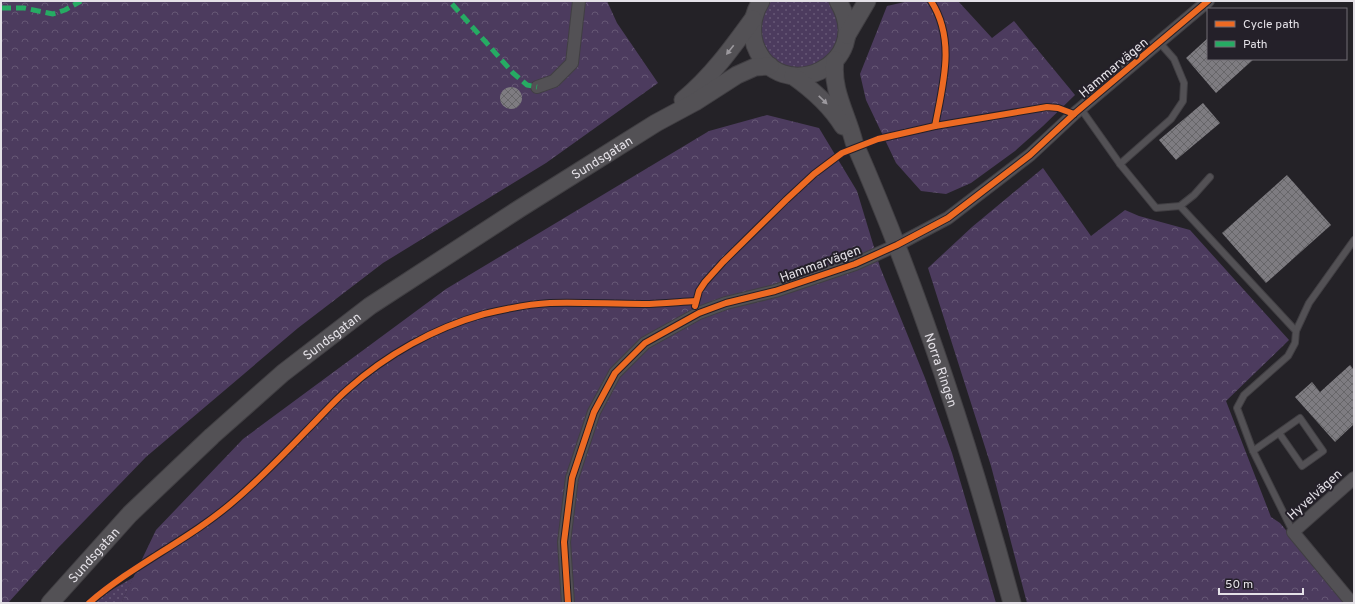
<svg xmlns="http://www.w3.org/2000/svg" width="1355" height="604" font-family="Overpass,sans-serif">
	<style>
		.grass { fill: url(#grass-dots) }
		.forest { fill: url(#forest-crowns) }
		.building { fill: url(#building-cross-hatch) }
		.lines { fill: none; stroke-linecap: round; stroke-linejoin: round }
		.service-casing { stroke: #413f43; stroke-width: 8 }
		.minor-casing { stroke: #413f43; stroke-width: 14 }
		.secondary-casing { stroke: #413f43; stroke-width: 19 }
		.service { stroke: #535155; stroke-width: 6 }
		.minor { stroke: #535155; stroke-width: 12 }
		.secondary { stroke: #535155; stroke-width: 17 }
		.quiet { stroke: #26ab63; stroke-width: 5; stroke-dasharray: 10 5; stroke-linecap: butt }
		.cycleway-casing { stroke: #242029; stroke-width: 8 }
		.cycleway { stroke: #ed6a23; stroke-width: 6 }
		.oneway { fill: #9c999e }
		.labels { text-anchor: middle; stroke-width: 4; stroke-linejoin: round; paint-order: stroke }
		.street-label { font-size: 13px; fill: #e4e1e7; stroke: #242029 }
	</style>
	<defs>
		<pattern id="grass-dots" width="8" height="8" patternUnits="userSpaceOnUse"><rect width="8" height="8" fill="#4c3b5e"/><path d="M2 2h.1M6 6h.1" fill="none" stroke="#665775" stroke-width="1.8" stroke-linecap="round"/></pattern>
		<pattern id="forest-crowns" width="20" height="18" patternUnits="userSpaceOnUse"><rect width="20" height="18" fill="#4c3b5e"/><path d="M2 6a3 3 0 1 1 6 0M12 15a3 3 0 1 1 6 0" fill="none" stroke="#665775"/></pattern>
		<pattern id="building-cross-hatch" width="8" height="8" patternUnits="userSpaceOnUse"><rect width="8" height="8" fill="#7e7c81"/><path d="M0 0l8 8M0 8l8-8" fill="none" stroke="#676669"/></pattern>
	</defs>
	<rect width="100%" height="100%" fill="#242227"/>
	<g class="grass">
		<polygon points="771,1 829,2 834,9 840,33 831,55 812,68 788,68 773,60 760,37 760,20 768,5"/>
		<polygon points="134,577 121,603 89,603"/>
	</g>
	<g class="forest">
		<polygon points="1,1 607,1 617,23 658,83 546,163 383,263 298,328 146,457 58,548 8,603 1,603"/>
		<polygon points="909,1 958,1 992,38 1014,21 1075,95 1043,126 1015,151 971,183 946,194 921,191 896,163 866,100 860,74 887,6"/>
		<polygon points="767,115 819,128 857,191 880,267 925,378 952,453 996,603 121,603 156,530 243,439 446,289 709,131"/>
		<polygon points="1043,168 1091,236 1125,210 1139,216 1190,230 1289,340 1226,401 1271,517 1280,523 1347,603 1027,603 991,466 928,268 972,227"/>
	</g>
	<g class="building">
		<polygon points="1208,38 1208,59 1254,59 1216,93 1186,58"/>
		<circle cx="511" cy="98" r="11"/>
		<polygon points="1203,103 1220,123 1176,160 1159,140"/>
		<polygon points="1287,175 1331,225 1266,283 1222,233"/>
		<polygon points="1350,365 1354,370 1354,424 1335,442 1295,397 1312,382 1320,392"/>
	</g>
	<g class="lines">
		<g class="service-casing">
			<g id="service">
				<polyline points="1081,109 1120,164 1156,208 1180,206 1296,331 1295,343 1288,356 1244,395 1237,408 1253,451 1293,532"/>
				<polyline points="1120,164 1171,119 1183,101 1184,83 1174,59 1159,42"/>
				<polyline points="1180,206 1194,195 1210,177"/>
				<polyline points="1296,331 1309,303 1354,240"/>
				<polyline points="1253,451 1300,418 1323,451 1302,466 1279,433"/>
			</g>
		</g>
		<g class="minor-casing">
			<g id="minor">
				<polyline points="537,87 554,81 572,63 579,1"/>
				<polyline points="568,603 564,542 572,478 594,412 615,373 645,343 699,313 726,303 775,291 855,264 897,245 948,218 1030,155 1074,114 1208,1"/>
				<polyline points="1352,603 1293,532 1354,478"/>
			</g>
		</g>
		<g class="secondary-casing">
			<g id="secondary">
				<path d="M761,1C753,14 750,29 755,45C778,108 877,66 838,1"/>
				<polyline points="847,35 867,1"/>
				<path id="s1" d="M835,60C831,90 847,114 854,142C919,290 970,447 1012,603"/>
				<path d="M793,76C813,90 830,105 843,126"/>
				<path d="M683,100C711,77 732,48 753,19"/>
				<path id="s2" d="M50,603L130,514L212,436L283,373L370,306L519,209L656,123L695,102L737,75L755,67L770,66"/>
			</g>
		</g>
		<use href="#service" class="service"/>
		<use href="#minor" class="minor"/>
		<use href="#secondary" class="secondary"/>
		<g class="quiet">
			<polyline points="452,4 513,73 527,85 537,87"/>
			<polyline points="1,8 24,8 53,14 65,10 81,1"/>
		</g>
		<g class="cycleway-casing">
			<g id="cycleway">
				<path d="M931,1C956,40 943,84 935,126"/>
				<polyline points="695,306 699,291 705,282 723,262 786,200 814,174 842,153 878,139 935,126 1047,107 1058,108 1074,114"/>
				<path d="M89,603C134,564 189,540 234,501C260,479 284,454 308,429C321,416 334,401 348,389C386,355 434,328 484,314C505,309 528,304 550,303C581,302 612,304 643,304C660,304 678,302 696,301"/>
				<polyline points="568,603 564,542 572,478 594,412 615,373 645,343 699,313 726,303 775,291 855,264 897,245 948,218 1030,155 1074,114 1208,1"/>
			</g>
		</g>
		<use href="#cycleway" class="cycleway"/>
	</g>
	<defs><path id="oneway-solid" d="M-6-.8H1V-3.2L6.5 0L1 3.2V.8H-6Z"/></defs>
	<g class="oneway">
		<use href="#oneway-solid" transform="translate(730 50) rotate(128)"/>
		<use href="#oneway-solid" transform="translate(823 100) rotate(44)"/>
	</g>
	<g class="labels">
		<g class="street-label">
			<text transform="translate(1113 67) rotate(-40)" y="5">Hammarvägen</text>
			<text dy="5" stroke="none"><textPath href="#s2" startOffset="713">Sundsgatan</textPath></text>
			<text transform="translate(820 263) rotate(-20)" y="5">Hammarvägen</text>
			<text dy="5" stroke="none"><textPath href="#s2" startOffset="389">Sundsgatan</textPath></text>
			<text dy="5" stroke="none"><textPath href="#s1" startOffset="329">Norra Ringen</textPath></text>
			<text transform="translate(1314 494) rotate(-42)" y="5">Hyvelvägen</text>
			<text dy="5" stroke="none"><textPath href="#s2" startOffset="65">Sundsgatan</textPath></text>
		</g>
	</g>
	<rect width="1355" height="604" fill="none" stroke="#e4e1e7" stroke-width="4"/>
	<rect x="1207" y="8" width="140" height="52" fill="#242029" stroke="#716d75"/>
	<rect x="1215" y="21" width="20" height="6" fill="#ed6a23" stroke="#716d75"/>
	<text x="1243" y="28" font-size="12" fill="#e4e1e7">Cycle path</text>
	<rect x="1215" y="41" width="20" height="6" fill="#26ab63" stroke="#716d75"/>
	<text x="1243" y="48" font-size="12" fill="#e4e1e7">Path</text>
	<path d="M1219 588v6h84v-6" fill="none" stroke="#e4e1e7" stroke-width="2"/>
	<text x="1225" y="588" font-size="12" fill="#e4e1e7" stroke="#242029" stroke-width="3" paint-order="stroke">50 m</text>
</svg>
